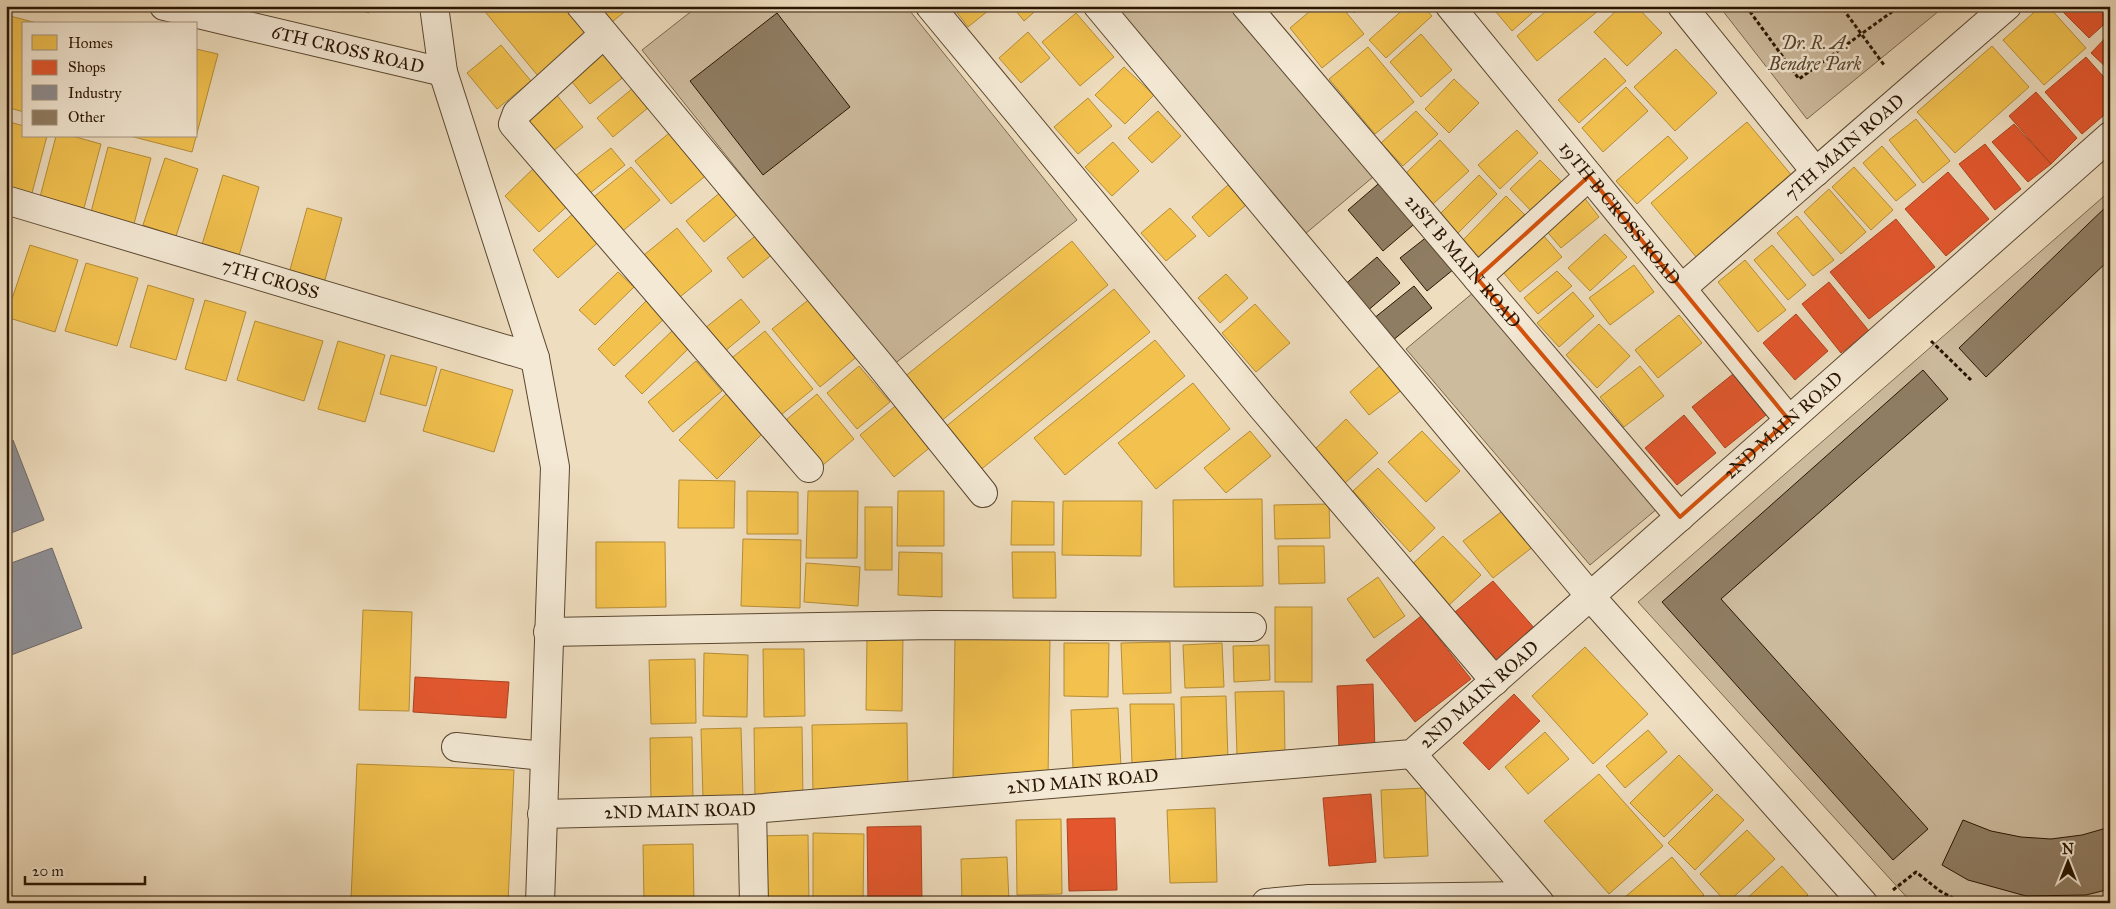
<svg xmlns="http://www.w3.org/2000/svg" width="2116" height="909" font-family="'IM FELL Great Primer',serif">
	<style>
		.green { fill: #cdbb9e; stroke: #7b6850 }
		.homes { fill: #f2c14e; stroke: #b68d37 }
		.shops { fill: #e4572e; stroke: #ac4320 }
		.industry { fill: #8d8d92; stroke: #6f6966 }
		.building { fill: #8f7d63; stroke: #291501 }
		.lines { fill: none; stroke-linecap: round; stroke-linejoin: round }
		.minor-casing { stroke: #5a4730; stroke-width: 30 }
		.path { stroke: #291501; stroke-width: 3; stroke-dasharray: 4 2.5; stroke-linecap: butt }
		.minor { stroke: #f4e9d5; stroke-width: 28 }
		.marked { fill: none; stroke: #d5520b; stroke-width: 4; stroke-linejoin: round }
		.labels { text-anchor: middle; stroke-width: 5; stroke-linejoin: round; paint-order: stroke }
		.park-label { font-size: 18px; font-style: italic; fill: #5a4730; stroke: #f4e9d5 }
		.street-label { font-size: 18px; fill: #291501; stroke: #f4e9d5 }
	</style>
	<rect width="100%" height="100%" fill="#eeddbe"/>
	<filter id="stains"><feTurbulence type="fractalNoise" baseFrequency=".004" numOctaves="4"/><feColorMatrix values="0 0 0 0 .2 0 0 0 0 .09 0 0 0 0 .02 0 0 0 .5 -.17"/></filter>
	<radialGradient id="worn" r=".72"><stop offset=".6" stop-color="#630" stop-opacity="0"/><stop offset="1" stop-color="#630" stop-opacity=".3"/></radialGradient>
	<g class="green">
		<polygon points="698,6 906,6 1077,220 893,365 642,50"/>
		<polygon points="1116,6 1234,6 1373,177 1305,234"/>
		<polygon points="1719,6 1945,6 1807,119"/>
		<polygon points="2110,191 2110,903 1912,903 1638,602"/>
		<polygon points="1474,292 1658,508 1590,565 1406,349"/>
	</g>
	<g class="homes">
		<polygon points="342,6 371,6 369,13"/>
		<polygon points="484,6 575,6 594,30 538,76 482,8"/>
		<polygon points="592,6 632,6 608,25"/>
		<polygon points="952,6 994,6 968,27"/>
		<polygon points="1012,6 1041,6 1024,21"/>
		<polygon points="1316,6 1341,6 1364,34 1322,68 1290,28"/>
		<polygon points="1349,6 1362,6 1354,13"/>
		<polygon points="1407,6 1423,6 1432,16 1386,58 1369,40"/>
		<polygon points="1503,6 1540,6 1512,31 1496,12"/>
		<polygon points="1552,6 1604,6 1537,61 1517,36"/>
		<polygon points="1621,6 1636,6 1662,33 1627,66 1594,32"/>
		<polygon points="2041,6 2048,6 2086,48 2044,85 2003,40"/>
		<polygon points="1076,13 1114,57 1080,86 1042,42"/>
		<polygon points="6,15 41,24 24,24 24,112 6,107"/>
		<polygon points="1028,32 1050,58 1021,83 999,58"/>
		<polygon points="1421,34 1452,70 1421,97 1390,62"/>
		<polygon points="501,45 531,81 497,109 467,73"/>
		<polygon points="1992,46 2029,87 1955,153 1917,112"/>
		<polygon points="603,47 626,75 590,104 568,77"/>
		<polygon points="1368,47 1414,102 1375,134 1329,79"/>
		<polygon points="196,49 218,54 192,152 130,136 196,136"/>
		<polygon points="1676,49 1717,93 1675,131 1634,87"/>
		<polygon points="1605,58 1626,81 1579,123 1558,100"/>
		<polygon points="1124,67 1154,95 1125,124 1095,95"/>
		<polygon points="1454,79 1479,103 1449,133 1425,109"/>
		<polygon points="639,83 655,102 613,137 597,118"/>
		<polygon points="1626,87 1648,111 1603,152 1582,128"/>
		<polygon points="555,93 583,127 552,152 524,118"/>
		<polygon points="1088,98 1112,126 1078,154 1054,127"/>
		<polygon points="1158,111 1181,136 1152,163 1128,138"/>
		<polygon points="1416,111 1438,134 1403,166 1381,143"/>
		<polygon points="1916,119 1950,161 1923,183 1889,140"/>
		<polygon points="6,121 24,126 24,136 47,136 32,193 6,186"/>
		<polygon points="1747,122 1793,177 1697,258 1651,203"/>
		<polygon points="673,130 709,173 671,204 635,161"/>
		<polygon points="1517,130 1538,153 1500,189 1478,165"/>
		<polygon points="56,136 72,136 101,144 84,208 40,197"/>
		<polygon points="1668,136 1688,158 1637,204 1616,181"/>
		<polygon points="1440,140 1469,171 1433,204 1404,175"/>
		<polygon points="1113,142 1139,171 1112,196 1085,167"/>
		<polygon points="1882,146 1916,185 1896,201 1863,163"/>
		<polygon points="108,147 151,158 134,224 91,212"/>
		<polygon points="611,148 625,165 589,194 575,176"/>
		<polygon points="165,158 198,169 176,236 143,225"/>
		<polygon points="1540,160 1567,187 1536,216 1510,189"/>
		<polygon points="539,163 574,200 539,232 505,196"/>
		<polygon points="631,167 660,200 619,234 590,200"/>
		<polygon points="1854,167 1893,210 1871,230 1832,187"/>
		<polygon points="223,175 259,187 238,259 201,248"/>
		<polygon points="1479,175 1497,194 1458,233 1439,215"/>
		<polygon points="1228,185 1246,205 1209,237 1192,217"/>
		<polygon points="1829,189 1866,232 1841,254 1804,212"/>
		<polygon points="722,191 740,212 704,242 686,221"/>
		<polygon points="1506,196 1530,220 1484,266 1460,243"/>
		<polygon points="1583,196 1599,217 1561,248 1544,228"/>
		<polygon points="307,208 342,218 323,287 288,277"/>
		<polygon points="1170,208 1196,236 1166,261 1141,233"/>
		<polygon points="577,210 603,238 558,278 533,250"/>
		<polygon points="1797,216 1834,260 1813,276 1777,233"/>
		<polygon points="677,228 712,271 675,301 639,259"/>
		<polygon points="758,234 774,253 743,278 727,258"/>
		<polygon points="1605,234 1627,257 1590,291 1568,268"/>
		<polygon points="1543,235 1562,257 1520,292 1502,271"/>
		<polygon points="1072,241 1108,285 940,422 903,378"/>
		<polygon points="30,245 78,260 55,332 6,317"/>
		<polygon points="1772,245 1806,285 1788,300 1754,260"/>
		<polygon points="1745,260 1786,310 1758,332 1718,282"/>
		<polygon points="86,263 138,278 117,346 65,331"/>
		<polygon points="1634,265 1654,292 1610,325 1589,298"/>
		<polygon points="1557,271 1572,286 1538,314 1524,298"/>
		<polygon points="618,272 634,287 595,325 579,310"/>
		<polygon points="1226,274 1248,298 1220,323 1198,298"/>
		<polygon points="148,285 194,299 176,360 130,347"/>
		<polygon points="1114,289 1150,332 973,476 938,433"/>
		<polygon points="1573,292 1594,316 1559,347 1537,323"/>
		<polygon points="812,297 859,355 820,387 772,329"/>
		<polygon points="741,299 760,322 719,356 699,333"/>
		<polygon points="205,300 246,312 226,381 185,369"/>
		<polygon points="647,300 665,318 614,366 598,349"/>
		<polygon points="1255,304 1290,343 1256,372 1222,333"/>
		<polygon points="1679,315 1702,343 1658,378 1635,350"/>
		<polygon points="255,321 323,341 304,401 237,380"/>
		<polygon points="1599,324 1630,356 1597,388 1566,355"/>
		<polygon points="673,330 690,347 642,394 625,376"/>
		<polygon points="765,331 813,389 776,419 728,361"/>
		<polygon points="1155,340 1185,376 1065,475 1034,438"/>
		<polygon points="338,341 385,355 365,422 318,409"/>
		<polygon points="391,355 437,367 426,406 380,394"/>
		<polygon points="696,361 722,391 673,432 648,402"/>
		<polygon points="1382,364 1403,389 1369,415 1350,392"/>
		<polygon points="859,366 890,402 857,429 827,393"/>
		<polygon points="1640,366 1664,396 1624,427 1600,397"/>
		<polygon points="441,369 513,390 494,452 423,431"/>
		<polygon points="1193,383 1230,429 1156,489 1118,443"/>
		<polygon points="726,394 763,433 717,479 679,440"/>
		<polygon points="817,394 854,439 817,470 780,425"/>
		<polygon points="899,403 933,445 894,477 860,435"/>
		<polygon points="1346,419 1378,453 1345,483 1314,450"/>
		<polygon points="1250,431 1271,456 1226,493 1204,468"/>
		<polygon points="1422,431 1460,471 1426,502 1388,462"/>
		<polygon points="1378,468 1435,528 1410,552 1353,491"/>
		<polygon points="679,480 735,481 734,528 678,528"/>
		<polygon points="747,491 798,492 798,534 747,534"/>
		<polygon points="808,491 858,491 857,558 806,558"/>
		<polygon points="898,491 944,491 944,546 897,546"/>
		<polygon points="1262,499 1263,586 1174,587 1173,500"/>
		<polygon points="1012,501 1054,502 1054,545 1011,545"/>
		<polygon points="1063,501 1142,501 1141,556 1062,555"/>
		<polygon points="1329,504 1330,538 1275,539 1274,505"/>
		<rect x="865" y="507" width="27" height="63"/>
		<polygon points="1505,509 1534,546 1493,578 1463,541"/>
		<polygon points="1443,536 1481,575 1446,608 1408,568"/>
		<polygon points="743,539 801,540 800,608 741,606"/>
		<polygon points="596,542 665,542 666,607 596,608"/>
		<polygon points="1278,546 1324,546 1325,583 1279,584"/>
		<polygon points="899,552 942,553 942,597 898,595"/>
		<polygon points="1012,552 1055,552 1056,598 1013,598"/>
		<polygon points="806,563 860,567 858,606 804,602"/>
		<polygon points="1378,577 1405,616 1374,638 1347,599"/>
		<rect x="1275" y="607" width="37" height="75"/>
		<polygon points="363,610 412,612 409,711 359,710"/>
		<polygon points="867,636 903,636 902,711 866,710"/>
		<polygon points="955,636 1050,637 1048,780 953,779"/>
		<polygon points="1170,642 1171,693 1123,694 1121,643"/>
		<polygon points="1064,643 1109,643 1108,697 1064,696"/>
		<polygon points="1222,643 1224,687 1185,688 1183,645"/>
		<polygon points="1269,645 1270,680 1234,682 1233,646"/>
		<polygon points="1585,647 1648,714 1593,764 1532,696"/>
		<polygon points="763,649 804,649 805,716 764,717"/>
		<polygon points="704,653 748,655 747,717 703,716"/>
		<polygon points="695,659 696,723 651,724 649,660"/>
		<polygon points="1284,691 1285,754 1237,755 1235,692"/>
		<polygon points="1226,696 1228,760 1182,762 1181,697"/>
		<polygon points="1130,704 1174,704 1176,764 1132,765"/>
		<polygon points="1118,708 1121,767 1073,769 1071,710"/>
		<polygon points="907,723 908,792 813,794 812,725"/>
		<polygon points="802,727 803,798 755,799 754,728"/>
		<polygon points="741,728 743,796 703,798 701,729"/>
		<polygon points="1648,730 1667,752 1625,788 1606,766"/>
		<polygon points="1545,732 1569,759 1528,794 1505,767"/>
		<polygon points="692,737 693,801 651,802 650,738"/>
		<polygon points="1679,755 1713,790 1664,837 1630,803"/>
		<polygon points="357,764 514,770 508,903 351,899"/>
		<polygon points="1599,774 1663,846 1609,894 1544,821"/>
		<polygon points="1425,788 1428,856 1384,858 1381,790"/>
		<polygon points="1717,794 1744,820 1695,870 1668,843"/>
		<polygon points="1215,808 1217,882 1170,883 1167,810"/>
		<polygon points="1061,819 1062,894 1017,895 1016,820"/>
		<polygon points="1747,830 1775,859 1727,903 1700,874"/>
		<polygon points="813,833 864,834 863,903 813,903"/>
		<polygon points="808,835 809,903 757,903 755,836"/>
		<polygon points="693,844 694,903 644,903 643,845"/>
		<polygon points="1007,857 1009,901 962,902 961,859"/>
		<polygon points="1672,857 1704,895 1695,903 1618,903"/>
		<polygon points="1782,866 1808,895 1799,903 1742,903"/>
	</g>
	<g class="shops">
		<polygon points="2057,6 2110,6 2110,19 2089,38"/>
		<polygon points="2110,33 2110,71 2091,53"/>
		<polygon points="2086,57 2110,84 2110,110 2082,134 2045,92"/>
		<polygon points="2036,92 2077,138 2051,164 2009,116"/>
		<polygon points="2014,124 2051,164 2028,182 1992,142"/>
		<polygon points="1985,144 2021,189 1995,210 1959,164"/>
		<polygon points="1948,172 1989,219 1946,256 1905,209"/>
		<polygon points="1896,219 1935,267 1869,319 1830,272"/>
		<polygon points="1829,282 1869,331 1841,353 1802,304"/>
		<polygon points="1796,314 1828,351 1795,380 1763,343"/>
		<polygon points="1733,374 1766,415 1725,448 1692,407"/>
		<polygon points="1684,415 1716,453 1677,485 1645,448"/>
		<polygon points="1493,581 1536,630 1494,667 1450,616"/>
		<polygon points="1421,616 1471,679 1415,722 1366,660"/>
		<polygon points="415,677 509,682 506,718 413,712"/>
		<polygon points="1373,684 1375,751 1339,752 1337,686"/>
		<polygon points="1514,694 1540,721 1489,770 1463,743"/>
		<polygon points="1371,794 1376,862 1329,866 1323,798"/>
		<polygon points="1115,818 1117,890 1069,891 1067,819"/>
		<polygon points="921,826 922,902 868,903 867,827"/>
	</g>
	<g class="industry">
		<polygon points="13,440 44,520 6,535 6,443"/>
		<polygon points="52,548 82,628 6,657 6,565"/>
	</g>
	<g class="building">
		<polygon points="777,13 850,107 763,175 690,81"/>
		<polygon points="1384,179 1419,220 1383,251 1348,210"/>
		<polygon points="2110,203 2110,259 1986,377 1959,348"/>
		<polygon points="1428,236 1454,269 1427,291 1400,258"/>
		<polygon points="1377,257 1400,283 1366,312 1343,286"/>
		<polygon points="1414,286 1432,308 1392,341 1373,319"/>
		<polygon points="1923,370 1948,399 1721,599 1928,829 1893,860 1662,602"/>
		<polygon points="1963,820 1991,831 2021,837 2051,839 2082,835 2110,827 2110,889 2086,895 2026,896 1968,880 1942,865"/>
	</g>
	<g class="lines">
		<g class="minor-casing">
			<g id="minor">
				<path id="s1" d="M164,6L443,72"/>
				<polyline points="434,6 443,72 535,358 555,467 540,903"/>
				<polyline points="581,6 881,366 983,493"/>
				<polyline points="930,6 1261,406 1495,681"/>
				<polyline points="1098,6 1590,596 1863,903"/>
				<path id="s2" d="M1246,6L1680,517"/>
				<path id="s3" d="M1450,6L1789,420"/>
				<polyline points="1682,6 1816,172"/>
				<polyline points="604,34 517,113 513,124 809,468"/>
				<path id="s4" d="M6,200L535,358"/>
				<polyline points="1477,278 1589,176"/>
				<path id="s5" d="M1682,288L2007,6"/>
				<polyline points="548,632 934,625 1252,627"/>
				<polyline points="456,747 544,756"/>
				<polyline points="1412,754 1540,903"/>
				<polyline points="752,809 754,903"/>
				<path id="s6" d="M542,814L752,809L1412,754L2110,136"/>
				<polyline points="1310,899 1533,896"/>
				<polyline points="1266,903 1310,899 1311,903"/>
			</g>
		</g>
		<g class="path">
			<polyline points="1746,6 1799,79 1900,6"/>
			<polyline points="1843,9 1884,65"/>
			<polyline points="1931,341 1971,380"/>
			<polyline points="1893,890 1916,872 1940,891 1962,903"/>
		</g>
		<use href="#minor" class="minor"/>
	</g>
	<path class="marked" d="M1589,176L1789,420L1680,517L1477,278Z"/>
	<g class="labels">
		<g class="park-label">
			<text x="1815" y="49">Dr. R. A.<tspan x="1815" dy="21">Bendre Park</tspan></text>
		</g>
		<g class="street-label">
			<text dy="6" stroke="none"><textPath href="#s1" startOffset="189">6TH CROSS ROAD</textPath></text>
			<text dy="6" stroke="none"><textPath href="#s5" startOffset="215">7TH MAIN ROAD</textPath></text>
			<text dy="6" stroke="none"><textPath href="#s3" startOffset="268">19TH B CROSS ROAD</textPath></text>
			<text dy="6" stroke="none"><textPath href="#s2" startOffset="335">21ST B MAIN ROAD</textPath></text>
			<text dy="6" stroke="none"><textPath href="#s4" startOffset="276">7TH CROSS</textPath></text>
			<text dy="6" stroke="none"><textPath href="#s6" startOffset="1368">2ND MAIN ROAD</textPath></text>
			<text dy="6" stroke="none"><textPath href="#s6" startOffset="962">2ND MAIN ROAD</textPath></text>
			<text dy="6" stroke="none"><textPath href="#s6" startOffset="542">2ND MAIN ROAD</textPath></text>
			<text dy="6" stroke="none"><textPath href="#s6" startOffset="138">2ND MAIN ROAD</textPath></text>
		</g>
	</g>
	<rect width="2116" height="909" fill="none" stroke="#eeddbe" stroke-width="25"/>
	<rect x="8" y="8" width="2101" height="894" fill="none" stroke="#291501" stroke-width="2.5"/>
	<rect x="12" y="12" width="2091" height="884" fill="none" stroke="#291501"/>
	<rect x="22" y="22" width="175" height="115" fill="#f4e9d5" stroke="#a39480"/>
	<rect x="32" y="35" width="25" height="15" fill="#f2c14e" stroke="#a39480"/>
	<text x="68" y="48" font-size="15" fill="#291501">Homes</text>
	<rect x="32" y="60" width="25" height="15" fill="#e4572e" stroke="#a39480"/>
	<text x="68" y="72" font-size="15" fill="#291501">Shops</text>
	<rect x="32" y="85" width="25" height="15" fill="#8d8d92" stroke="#a39480"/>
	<text x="68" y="98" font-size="15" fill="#291501">Industry</text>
	<rect x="32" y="110" width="25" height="15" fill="#8f7d63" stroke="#a39480"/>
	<text x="68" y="122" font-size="15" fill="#291501">Other</text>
	<g transform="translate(2068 862)" stroke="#f4e9d5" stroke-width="4" paint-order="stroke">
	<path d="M0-4L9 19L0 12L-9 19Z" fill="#291501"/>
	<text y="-8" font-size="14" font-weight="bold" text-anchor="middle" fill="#291501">N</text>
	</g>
	<path d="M25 876v8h120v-8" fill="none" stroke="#291501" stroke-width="2.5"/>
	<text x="32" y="876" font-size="15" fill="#291501" stroke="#f4e9d5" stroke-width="4" paint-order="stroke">20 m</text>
	<rect width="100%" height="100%" filter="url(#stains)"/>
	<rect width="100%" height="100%" fill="url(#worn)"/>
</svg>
